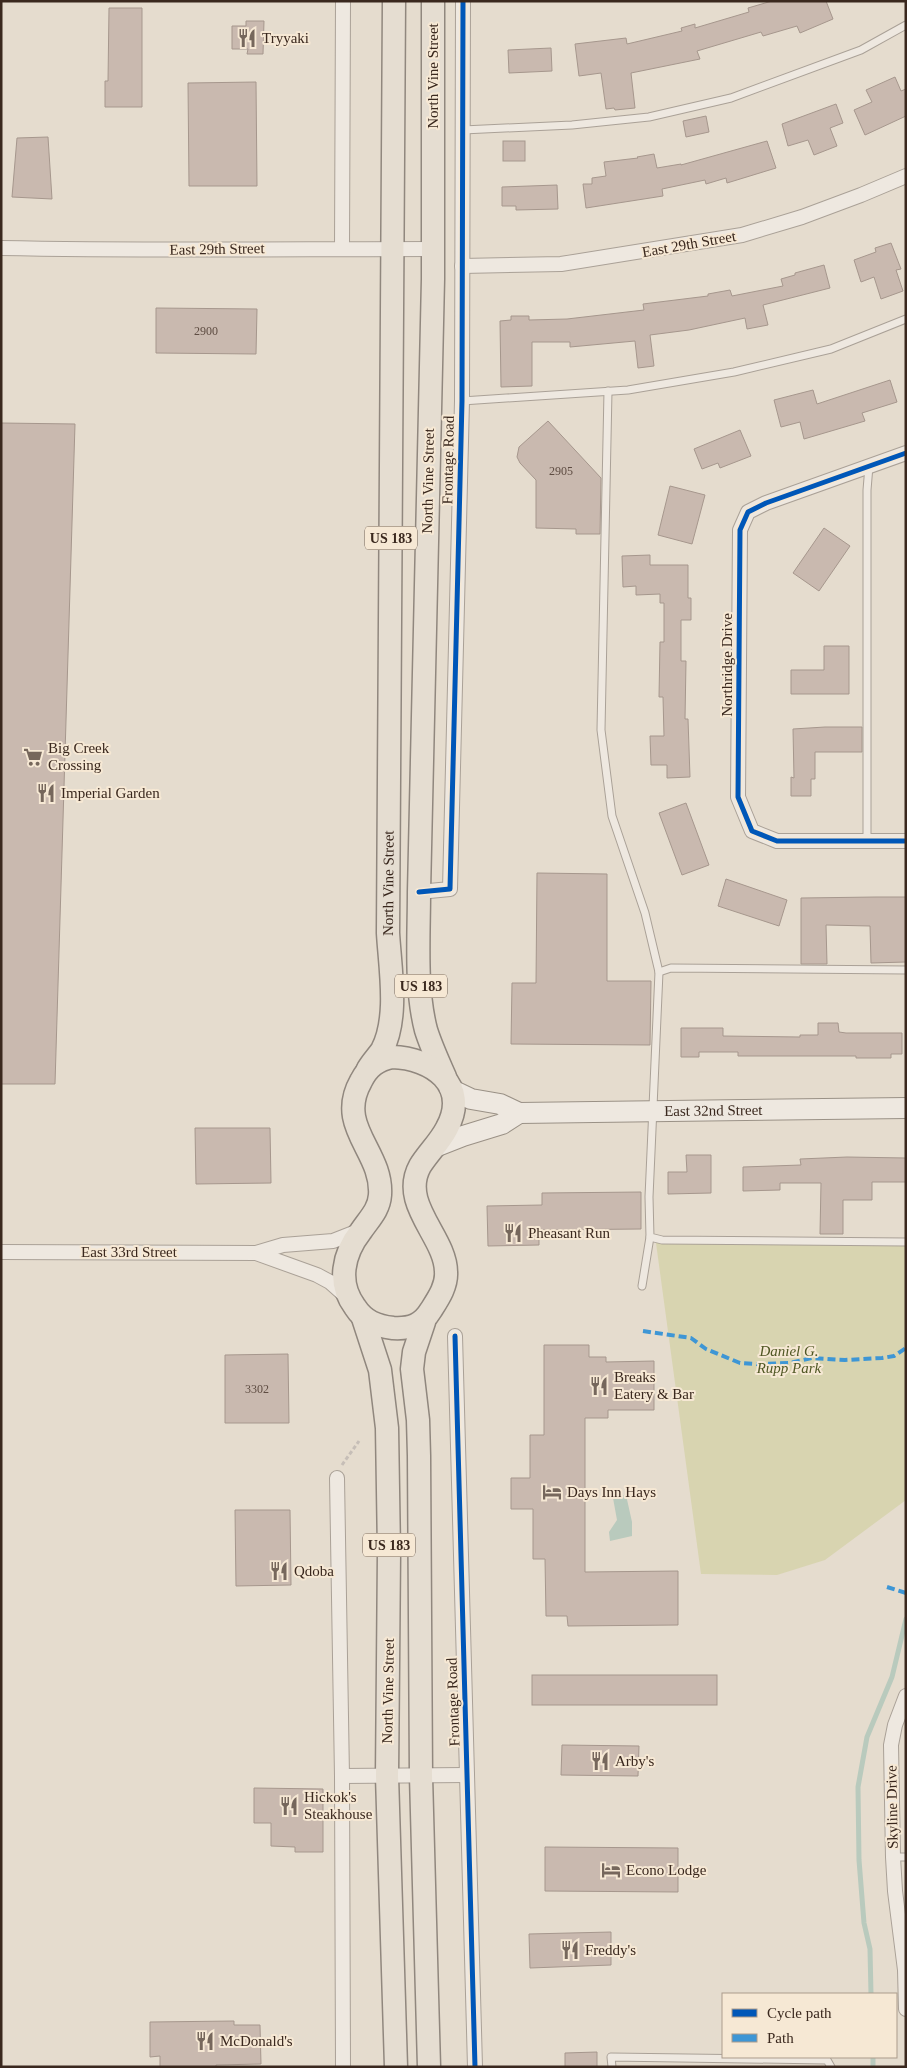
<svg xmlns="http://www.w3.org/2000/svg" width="907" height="2068" font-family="Georgia,serif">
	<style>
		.green { fill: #d8d4b0 }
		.water { fill: #b9cabd }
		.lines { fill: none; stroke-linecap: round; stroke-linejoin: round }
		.stream { stroke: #b9cabd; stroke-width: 5 }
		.building { fill: #c9b9af; stroke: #a6978d }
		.lane-casing { stroke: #aaa197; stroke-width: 9 }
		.street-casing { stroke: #aaa197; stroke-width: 16 }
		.secondary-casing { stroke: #9a9186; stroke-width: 22 }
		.primary-casing { stroke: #90877e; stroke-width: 25 }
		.path { stroke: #c6beb7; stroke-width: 3; stroke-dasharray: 4 2.5; stroke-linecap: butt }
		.lane { stroke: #eee8e0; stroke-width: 7 }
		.street { stroke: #eee8e0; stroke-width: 14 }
		.secondary { stroke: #eee8e0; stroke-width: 20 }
		.primary { stroke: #e5ddd1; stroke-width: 22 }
		.quiet { stroke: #3e96d5; stroke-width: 4; stroke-dasharray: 8 4; stroke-linecap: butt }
		.cycleway-casing { stroke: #f6e8d4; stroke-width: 8 }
		.cycleway { stroke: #0057b8; stroke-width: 5 }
		.labels { text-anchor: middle; stroke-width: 4; stroke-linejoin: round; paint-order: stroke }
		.number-label { font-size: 12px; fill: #5e4c42 }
		.shield { fill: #f6e8d4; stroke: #726255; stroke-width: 1 }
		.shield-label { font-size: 14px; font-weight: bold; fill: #3a281e }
		.poi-label { font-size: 15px; fill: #3a281e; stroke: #f6e8d4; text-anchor: start }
		.street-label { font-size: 15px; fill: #3a281e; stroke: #f6e8d4 }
		.park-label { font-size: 15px; font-style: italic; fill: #505724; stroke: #f6e8d4 }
	</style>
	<rect width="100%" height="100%" fill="#e5dcce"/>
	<polygon class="green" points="906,1242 906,1500 825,1560 777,1575 701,1574 656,1243"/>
	<polygon class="water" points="626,1495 632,1522 632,1536 610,1541 609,1532 617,1520 613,1498"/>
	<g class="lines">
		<g class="stream">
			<polyline points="871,1994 870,1949 864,1923 859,1860 858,1787 867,1737 892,1677 906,1619"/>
			<polyline points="873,2057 873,2067"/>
		</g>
	</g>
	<g class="building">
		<polygon points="772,1 826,1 833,19 800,33 797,26 763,36 761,32 697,51 700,59 631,73 635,108 615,110 614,108 606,109 601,73 579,76 575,44 626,38 627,44 682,31 681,28 695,24 695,28 749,12 748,8"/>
		<polygon points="109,8 142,8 142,107 105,107 105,81 108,81"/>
		<polygon points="246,21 264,21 263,54 247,54 248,49 232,49 232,26 246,26"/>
		<polygon points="551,48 552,71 509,73 508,50"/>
		<polygon points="895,77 901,91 906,89 906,116 865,135 854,110 872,102 866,90"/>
		<polygon points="256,82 257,186 189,186 188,83"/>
		<polygon points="836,104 843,123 830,128 837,146 814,155 808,140 788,146 782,124"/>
		<polygon points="706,116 709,132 686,137 683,121"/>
		<polygon points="48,137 52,199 12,197 17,138"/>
		<rect x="503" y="141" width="22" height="20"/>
		<polygon points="767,141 776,168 727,183 726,178 706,184 705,180 662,189 663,196 586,208 583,184 592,184 592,178 606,176 604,162 638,158 637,157 654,154 657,168 681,164 681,165"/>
		<polygon points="557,185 558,209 516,210 516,206 502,206 502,187"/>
		<polygon points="891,243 901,269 896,270 903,291 881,299 874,277 861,282 854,260 876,252 875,248"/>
		<polygon points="824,265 830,288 763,305 768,325 747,329 745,318 689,330 650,335 654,366 638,368 635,341 570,347 570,342 532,342 532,386 501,387 500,321 511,320 511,316 529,316 529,320 567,319 644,310 643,304 708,296 708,294 730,290 732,296 783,286 781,279 795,275 795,273"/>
		<polygon points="156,308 257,309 256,354 156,353"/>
		<polygon points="890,380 897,402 862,413 865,421 804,439 800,422 781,427 774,400 813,390 817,404"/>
		<polygon points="548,421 601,478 600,534 576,534 576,529 536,528 536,480 520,463 517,457 519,447"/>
		<polygon points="1,423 75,424 55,1084 1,1084"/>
		<polygon points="740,430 751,456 720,468 718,463 702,469 694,449"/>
		<polygon points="670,486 705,495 692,544 658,535"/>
		<polygon points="824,528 850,546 819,591 793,573"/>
		<polygon points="650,555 650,565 688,565 688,598 691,598 691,620 681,620 681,661 686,661 685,719 688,719 690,777 667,778 667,765 651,765 650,736 664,736 663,697 659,697 660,642 664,642 664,603 660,603 660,594 636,595 636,586 623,587 622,556"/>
		<polygon points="824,646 849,646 849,694 791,694 791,670 824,670"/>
		<polygon points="825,727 862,727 862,752 815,752 815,779 811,779 811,796 791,796 791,777 794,778 793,729"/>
		<polygon points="686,803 709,865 682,875 659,813"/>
		<polygon points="537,873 607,874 607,981 651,981 650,1045 511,1044 512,983 536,983"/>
		<polygon points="726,879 787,900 779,926 718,906"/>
		<polygon points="876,897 906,897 906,962 871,963 870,926 826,925 827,964 801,964 801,898"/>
		<polygon points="818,1023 838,1023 839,1032 846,1033 902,1033 902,1054 891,1054 891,1058 856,1058 856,1056 738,1056 738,1052 699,1052 699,1057 681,1057 681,1028 723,1028 723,1036 800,1037 800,1035 818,1035"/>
		<polygon points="195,1128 270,1128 271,1183 196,1184"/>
		<polygon points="686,1155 711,1155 711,1193 668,1194 668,1172 687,1172"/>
		<polygon points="847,1157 906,1158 906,1182 872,1182 872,1200 843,1200 843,1234 820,1234 821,1183 780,1183 780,1190 743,1191 743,1167 801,1165 800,1159"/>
		<polygon points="641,1192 641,1229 539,1230 539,1245 488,1246 487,1206 542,1205 542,1193"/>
		<polygon points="544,1345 589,1345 589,1357 606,1357 606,1362 654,1361 654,1410 608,1410 608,1418 585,1418 585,1572 678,1571 678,1625 568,1626 567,1616 546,1616 545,1559 533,1559 533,1509 511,1509 511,1478 530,1478 530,1435 544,1435"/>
		<polygon points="288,1354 289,1423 225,1423 225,1355"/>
		<polygon points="235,1510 290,1510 291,1585 236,1586"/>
		<rect x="532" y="1675" width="185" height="30"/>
		<polygon points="562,1745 639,1746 638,1776 561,1775"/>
		<polygon points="254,1788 323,1789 323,1852 295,1852 295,1847 271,1846 271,1823 254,1823"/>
		<polygon points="545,1847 678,1848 678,1892 545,1891"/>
		<polygon points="611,1932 611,1965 530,1968 529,1934"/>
		<polygon points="234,2021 234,2025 260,2025 261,2064 216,2065 216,2067 160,2067 160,2056 150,2057 150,2022"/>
		<polygon points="597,2052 597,2067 565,2067 565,2053"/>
	</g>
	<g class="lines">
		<g class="lane-casing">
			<g id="lane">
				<polyline points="463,130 572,125 649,117 731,98 861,50 906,25"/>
				<polyline points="608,391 601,730 612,816 645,913 659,972 649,1197 650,1237 662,1240 906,1242"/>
				<polyline points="462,401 628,390 734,372 831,349 906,319"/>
				<polyline points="867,841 867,490 869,466"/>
				<polyline points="659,972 671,968 906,970"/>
				<polyline points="642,1286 650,1237"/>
				<polyline points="893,1857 906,1857"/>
				<polyline points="612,2067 611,2057 827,2060 831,2067"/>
			</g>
		</g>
		<g class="street-casing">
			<g id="street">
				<polyline points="342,247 343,1"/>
				<path d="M1,248C145,251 289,249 433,249"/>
				<polyline points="462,266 561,264 742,235 802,217 861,195 906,176"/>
				<polyline points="906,453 766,503 748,512 740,530 738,797 752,831 777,841 906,841"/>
				<polyline points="419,892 450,889 462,401 463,1"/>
				<polyline points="1,1252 256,1253 283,1245 333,1241 361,1230"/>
				<polyline points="256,1253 317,1275 330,1282 348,1298"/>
				<polyline points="455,1336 475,2067"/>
				<polyline points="337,1478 342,1776 343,2067"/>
				<polyline points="906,1696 895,1725 891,1745 893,1857 895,1891 905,1970 906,2009"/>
				<polyline points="342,1776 467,1775"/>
			</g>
		</g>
		<g class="secondary-casing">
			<g id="secondary">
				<path id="s1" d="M450,1089L471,1099L500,1104L519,1113L906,1108"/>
				<polyline points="435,1147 463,1136 502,1124 519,1113"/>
			</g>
		</g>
		<g class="primary-casing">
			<g id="primary">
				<path d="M433,1V279L419,892C419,936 415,988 426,1030C431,1046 438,1061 445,1077"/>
				<path d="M392,1057C432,1058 470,1085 447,1128C440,1142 428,1153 420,1166C399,1204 446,1237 446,1272C447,1286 438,1299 431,1310C422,1325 411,1329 393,1328C376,1326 364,1321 355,1307C337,1283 343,1254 361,1231C369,1219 379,1210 380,1195C383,1151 335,1127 361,1081C368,1067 377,1060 392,1057Z"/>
				<path id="s2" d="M368,1069C372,1062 378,1056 382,1050C399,1018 390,968 388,933L394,1"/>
				<polyline points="363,1318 380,1370 387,1428 389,1552 387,1776 396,2067"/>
				<polyline points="424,1322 414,1352 412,1369 418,1420 419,1456 421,1776 429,2067"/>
			</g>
		</g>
		<polyline class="path" points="342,1465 359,1441"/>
		<use href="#lane" class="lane"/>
		<use href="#street" class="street"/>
		<use href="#secondary" class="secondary"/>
		<use href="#primary" class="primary"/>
		<g class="quiet">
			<polyline points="643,1331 691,1338 706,1349 740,1363 755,1364 790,1363 812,1358 845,1360 882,1358 894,1356 906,1348"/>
			<polyline points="887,1587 906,1593"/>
		</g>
		<g class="cycleway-casing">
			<g id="cycleway">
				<polyline points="906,453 766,503 748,512 740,530 738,797 752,831 777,841 906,841"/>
				<polyline points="419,892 450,889 462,401 463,1"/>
				<polyline points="455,1336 475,2067"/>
			</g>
		</g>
		<use href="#cycleway" class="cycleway"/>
	</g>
	<defs>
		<g id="restaurant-bare" transform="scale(1.5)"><path d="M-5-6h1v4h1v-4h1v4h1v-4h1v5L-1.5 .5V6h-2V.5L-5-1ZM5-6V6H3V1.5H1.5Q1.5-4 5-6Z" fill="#76675c" stroke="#f6e8d4" stroke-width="2.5" paint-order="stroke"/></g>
		<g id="supermarket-bare" transform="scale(1.5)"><path d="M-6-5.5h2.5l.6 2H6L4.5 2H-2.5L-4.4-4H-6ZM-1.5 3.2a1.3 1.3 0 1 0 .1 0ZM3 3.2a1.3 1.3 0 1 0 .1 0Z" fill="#76675c" stroke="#f6e8d4" stroke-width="2.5" paint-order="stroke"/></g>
		<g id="hotel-bare" transform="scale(1.5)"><path d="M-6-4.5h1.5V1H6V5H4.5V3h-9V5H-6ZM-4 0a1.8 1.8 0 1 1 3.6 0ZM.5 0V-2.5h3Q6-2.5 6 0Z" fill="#76675c" stroke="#f6e8d4" stroke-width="2.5" paint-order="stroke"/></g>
	</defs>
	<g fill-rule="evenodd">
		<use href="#restaurant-bare" x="247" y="38"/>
		<use href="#supermarket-bare" x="33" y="757"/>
		<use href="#restaurant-bare" x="46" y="793"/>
		<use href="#restaurant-bare" x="513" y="1233"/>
		<use href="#restaurant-bare" x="599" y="1386"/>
		<use href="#hotel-bare" x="552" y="1492"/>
		<use href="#restaurant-bare" x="279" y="1571"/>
		<use href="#restaurant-bare" x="600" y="1761"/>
		<use href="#restaurant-bare" x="289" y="1806"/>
		<use href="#hotel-bare" x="611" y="1870"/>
		<use href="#restaurant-bare" x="570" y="1950"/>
		<use href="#restaurant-bare" x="205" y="2041"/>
	</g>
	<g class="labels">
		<g class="number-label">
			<text x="206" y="335">2900</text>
			<text x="561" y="475">2905</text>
			<text x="257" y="1393">3302</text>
		</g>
		<g class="shield">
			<rect x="365" y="526.5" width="52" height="23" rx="4"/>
			<rect x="395" y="974.5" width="52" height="23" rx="4"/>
			<rect x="363" y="1533.5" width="52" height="23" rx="4"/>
		</g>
		<g class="shield-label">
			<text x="391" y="543">US 183</text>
			<text x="421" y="991">US 183</text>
			<text x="389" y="1550">US 183</text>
		</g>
		<g class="poi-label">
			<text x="262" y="43">Tryyaki</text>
			<text x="48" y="753">Big Creek<tspan x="48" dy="17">Crossing</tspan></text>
			<text x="61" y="798">Imperial Garden</text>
			<text x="528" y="1238">Pheasant Run</text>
			<text x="614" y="1382">Breaks<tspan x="614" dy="17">Eatery &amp; Bar</tspan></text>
			<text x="567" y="1497">Days Inn Hays</text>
			<text x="294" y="1576">Qdoba</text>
			<text x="615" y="1766">Arby's</text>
			<text x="304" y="1802">Hickok's<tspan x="304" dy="17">Steakhouse</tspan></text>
			<text x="626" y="1875">Econo Lodge</text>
			<text x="585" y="1955">Freddy's</text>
			<text x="220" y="2046">McDonald's</text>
		</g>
		<g class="street-label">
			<text transform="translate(433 76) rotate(-90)" y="5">North Vine Street</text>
			<text transform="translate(689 244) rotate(-10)" y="5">East 29th Street</text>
			<text transform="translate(217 249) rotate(-1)" y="5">East 29th Street</text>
			<text transform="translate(448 460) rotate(-89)" y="5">Frontage Road</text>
			<text transform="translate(428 481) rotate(-89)" y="5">North Vine Street</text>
			<text transform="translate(727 665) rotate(-90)" y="5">Northridge Drive</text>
			<text dy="5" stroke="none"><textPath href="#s2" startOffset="192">North Vine Street</textPath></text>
			<text dy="5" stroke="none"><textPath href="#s1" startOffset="268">East 32nd Street</textPath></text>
			<text x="129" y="1257">East 33rd Street</text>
			<text transform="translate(388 1691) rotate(-89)" y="5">North Vine Street</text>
			<text transform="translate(453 1702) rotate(-92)" y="5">Frontage Road</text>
			<text transform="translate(892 1807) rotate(-91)" y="5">Skyline Drive</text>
		</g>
		<g class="park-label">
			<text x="789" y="1356">Daniel G.<tspan x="789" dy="17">Rupp Park</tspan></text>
		</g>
	</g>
	<rect width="907" height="2068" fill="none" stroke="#3a281e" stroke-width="5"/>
	<rect x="722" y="1993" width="175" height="65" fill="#f6e8d4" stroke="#ab9b8b"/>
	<rect x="732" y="2009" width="25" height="8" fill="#0057b8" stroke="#ab9b8b"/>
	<text x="767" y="2018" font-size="15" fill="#3a281e">Cycle path</text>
	<rect x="732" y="2034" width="25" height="8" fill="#3e96d5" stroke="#ab9b8b"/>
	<text x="767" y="2043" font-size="15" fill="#3a281e">Path</text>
</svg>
